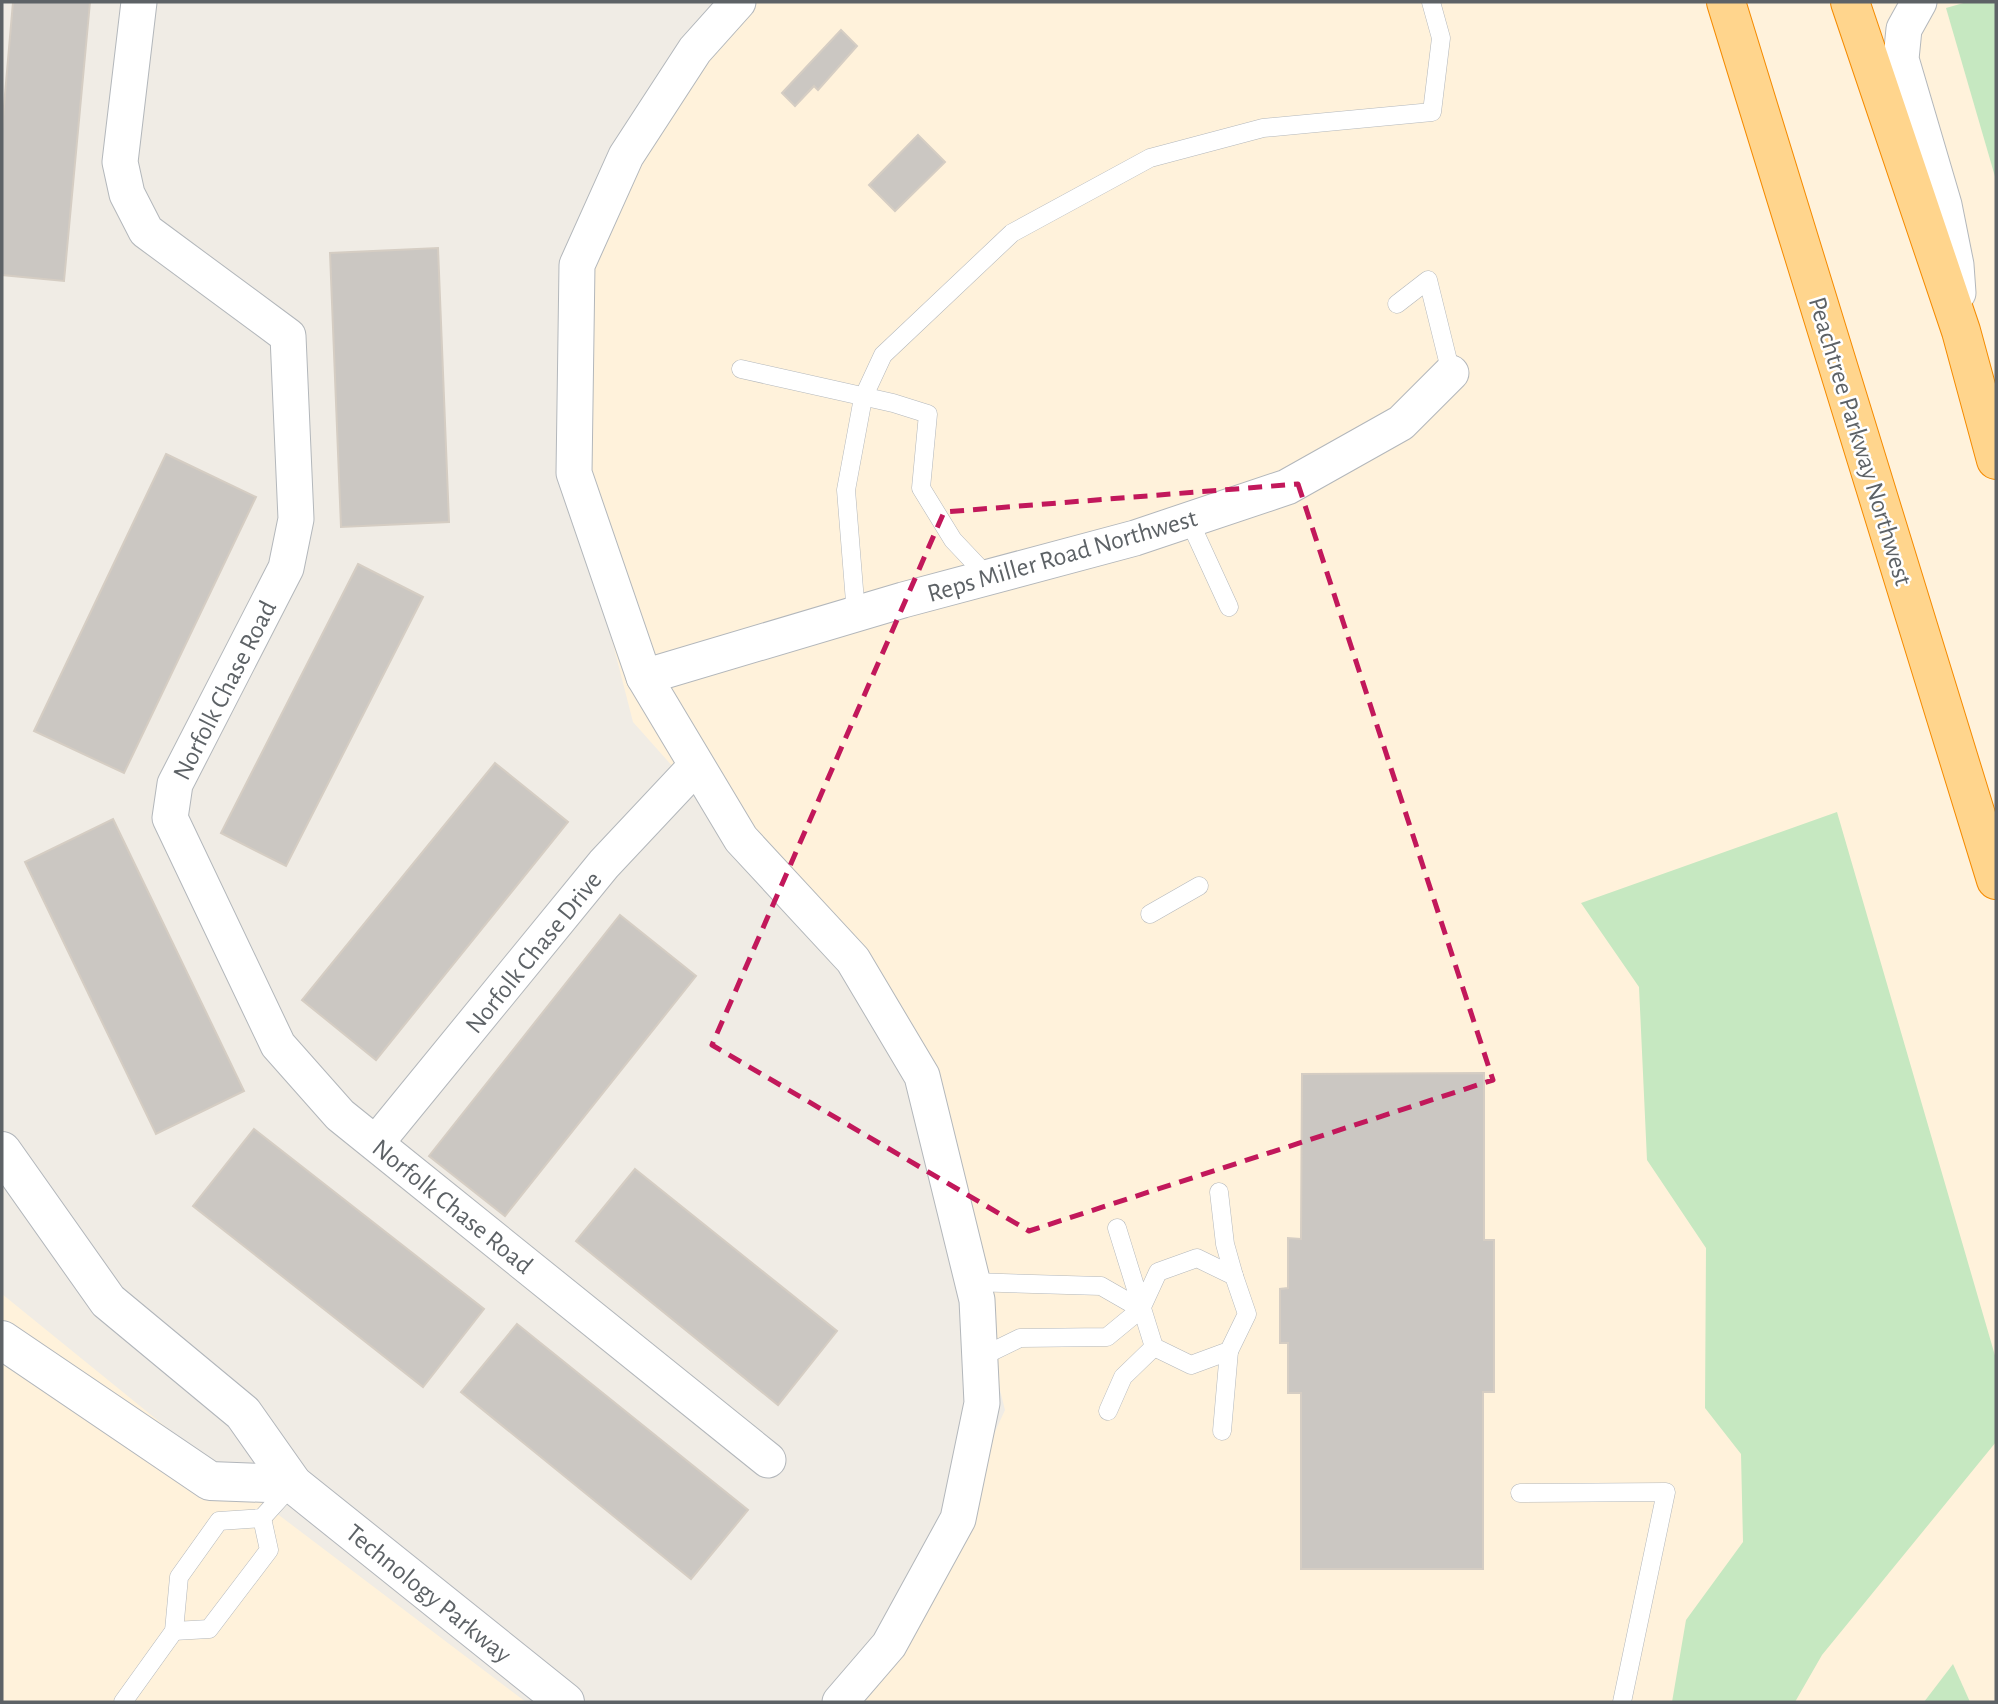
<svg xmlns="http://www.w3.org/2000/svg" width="1998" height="1704" font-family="'Alegreya Sans',sans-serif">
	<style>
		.commercial { fill: #fff2db }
		.green { fill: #c6e8c1 }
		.building { fill: #cbc7c2; stroke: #d5cdc3; stroke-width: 2 }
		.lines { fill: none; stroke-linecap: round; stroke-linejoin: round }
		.lane-casing { stroke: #b3b7bb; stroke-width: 19 }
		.street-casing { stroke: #b3b7bb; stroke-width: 37 }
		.secondary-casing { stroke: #b2b6bb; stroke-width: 40 }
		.highway-casing { stroke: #f58b00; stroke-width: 40 }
		.lane { stroke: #fff; stroke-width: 18 }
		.street { stroke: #fff; stroke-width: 35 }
		.secondary { stroke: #fff; stroke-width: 38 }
		.highway { stroke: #ffd58d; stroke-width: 38 }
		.marked { fill: none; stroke: #c2185b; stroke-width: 5; stroke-dasharray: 14 9; stroke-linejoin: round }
		.labels { text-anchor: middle; stroke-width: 5; stroke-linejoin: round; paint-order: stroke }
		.street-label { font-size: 26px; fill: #5d6266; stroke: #fff }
	</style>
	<rect width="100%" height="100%" fill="#f0ece5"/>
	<g class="commercial">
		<polygon points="713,2 1996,2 1996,1702 850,1702 898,1643 1005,1410 911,1034 633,722 575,496 595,233"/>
		<polygon points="2,1294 214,1466 526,1702 2,1702"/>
	</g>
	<g class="green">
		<polygon points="1967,2 1996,2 1996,180 1946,8"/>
		<polygon points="1837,812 1996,1359 1996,1442 1822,1655 1795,1702 1672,1702 1686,1620 1743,1542 1741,1454 1705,1408 1706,1248 1647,1160 1639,987 1581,903"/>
		<polygon points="1953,1664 1970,1702 1924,1702"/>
	</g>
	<g class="building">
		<polygon points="13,2 90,2 64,281 2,275 2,129"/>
		<polygon points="841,30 857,46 818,90 814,86 795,106 782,93"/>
		<polygon points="918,135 945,162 895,211 869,185"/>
		<polygon points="438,248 449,522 341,527 330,253"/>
		<polygon points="166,454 256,497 124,773 34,731"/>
		<polygon points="358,564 423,597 286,866 221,833"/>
		<polygon points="495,763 568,822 376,1060 302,1000"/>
		<polygon points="113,819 244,1091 156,1134 25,862"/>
		<polygon points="620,915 696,976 505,1216 429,1156"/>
		<polygon points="1484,1073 1484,1240 1494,1240 1494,1392 1483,1392 1483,1569 1301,1569 1301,1393 1288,1393 1288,1343 1280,1343 1280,1289 1288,1288 1288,1238 1301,1239 1302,1074"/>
		<polygon points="254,1129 484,1309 423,1387 193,1206"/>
		<polygon points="635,1169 837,1331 778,1405 576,1241"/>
		<polygon points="517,1324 748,1510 691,1579 461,1392"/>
	</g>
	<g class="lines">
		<g class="lane-casing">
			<g id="lane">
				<polyline points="1397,304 1428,280 1451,373"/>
				<polyline points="741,369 893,403 928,414 921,488 953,540 988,577"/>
				<polyline points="1189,520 1229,607"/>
				<polyline points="856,614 846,490 863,398 883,355 1012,233 1150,158 1263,128 1432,112 1441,38 1431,2"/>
				<polyline points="1150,914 1199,886"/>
				<polyline points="1219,1192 1225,1244 1234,1276"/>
				<polyline points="971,1282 1101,1286 1141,1309"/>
				<polyline points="979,1358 1020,1338 1107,1337 1141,1309 1158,1272 1197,1258 1234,1276 1247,1314 1229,1351 1191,1365 1154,1347 1117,1228"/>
				<polyline points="1108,1411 1123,1377 1154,1347"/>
				<polyline points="1222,1431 1229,1351"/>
				<polyline points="1520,1493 1666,1492 1622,1702"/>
				<polyline points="174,1631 209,1629 269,1550 262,1518"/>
				<polyline points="123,1702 174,1631 179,1577 219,1521 262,1518 291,1486"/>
			</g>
		</g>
		<g class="street-casing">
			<g id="street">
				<polyline points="139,2 120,162 127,194 146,231 288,336 296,519 286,568 175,784 170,818 278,1045 340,1115 768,1460"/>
				<polyline points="738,2 695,50 626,156 577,265 574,473 644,677 741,839 853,960 922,1076 977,1300 982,1403 958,1519 889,1645 840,1702"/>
				<polyline points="1919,2 1904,29 1901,59 1944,205 1956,265 1958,293"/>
				<polyline points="644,677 903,600 1135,538 1287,487 1401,423 1451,373"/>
				<polyline points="376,1143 604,864 696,766"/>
			</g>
		</g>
		<g class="secondary-casing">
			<g id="secondary">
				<polyline points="2,1151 108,1301 243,1413 293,1484 565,1702"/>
				<polyline points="2,1340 210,1481 293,1484"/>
			</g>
		</g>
		<g class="highway-casing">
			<g id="highway">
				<polyline points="1726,2 1996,880"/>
				<polyline points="1850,2 1961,331 1996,460"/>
			</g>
		</g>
		<use href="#lane" class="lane"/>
		<use href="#street" class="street"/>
		<use href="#secondary" class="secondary"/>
		<use href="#highway" class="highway"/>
	</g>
	<path class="marked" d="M1298,484L1493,1080L1029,1231L712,1045L944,512Z"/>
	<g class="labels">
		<g class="street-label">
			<text transform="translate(1861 441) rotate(73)" y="9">Peachtree Parkway Northwest</text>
			<text transform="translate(1062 555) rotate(-16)" y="9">Reps Miller Road Northwest</text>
			<text transform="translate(224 690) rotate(-63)" y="9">Norfolk Chase Road</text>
			<text transform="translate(533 952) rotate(-51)" y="9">Norfolk Chase Drive</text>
			<text transform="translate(453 1206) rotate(39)" y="9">Norfolk Chase Road</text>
			<text transform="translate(429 1593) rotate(39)" y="9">Technology Parkway</text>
		</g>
	</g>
	<rect width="1998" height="1704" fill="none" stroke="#5d6266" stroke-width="7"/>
</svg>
